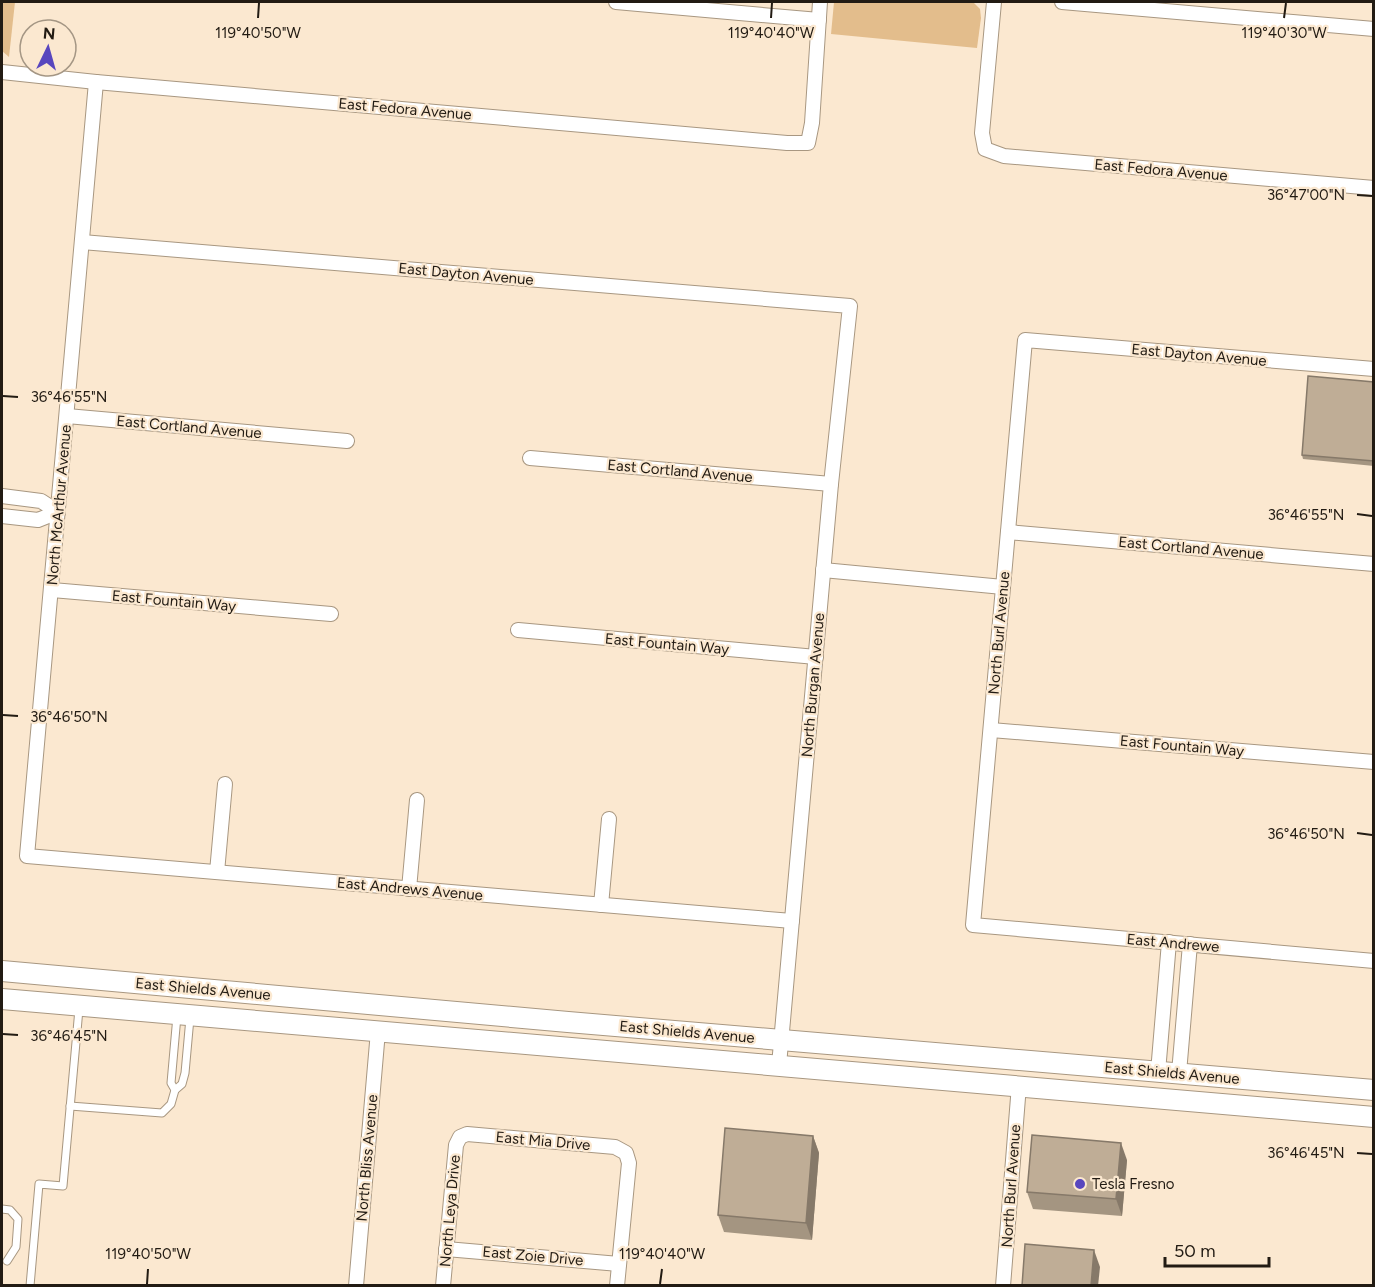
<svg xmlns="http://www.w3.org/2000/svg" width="1375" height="1287" font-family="Figtree,sans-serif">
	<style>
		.park { fill: #e3bd8c }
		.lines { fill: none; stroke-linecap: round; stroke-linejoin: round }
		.lane-casing { stroke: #a89781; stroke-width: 9 }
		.street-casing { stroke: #a89781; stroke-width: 16 }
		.secondary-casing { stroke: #a89781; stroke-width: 22 }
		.lane { stroke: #fff; stroke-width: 7 }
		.street { stroke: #fff; stroke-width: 14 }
		.secondary { stroke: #fff; stroke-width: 20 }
		.wall { fill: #a49581 }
		.shaded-wall { fill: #867969 }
		.building { fill: #bfad96; stroke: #867969; stroke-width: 1.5 }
		.ticks { fill: none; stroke: #221b13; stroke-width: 2 }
		.poi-dot { fill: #5846be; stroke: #fbe8d0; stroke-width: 2 }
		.labels { text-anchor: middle; stroke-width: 4.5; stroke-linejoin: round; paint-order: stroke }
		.street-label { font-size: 15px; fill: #221b13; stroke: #fbe8d0 }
		.poi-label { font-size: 15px; fill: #221b13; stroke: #fbe8d0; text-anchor: start }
		.ticks-label { font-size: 15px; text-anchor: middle; fill: #221b13; stroke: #fbe8d0; stroke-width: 4.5; stroke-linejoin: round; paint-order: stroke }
	</style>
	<rect width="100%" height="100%" fill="#fbe8d0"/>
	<g class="park">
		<polygon points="2,2 15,2 9,57 2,51"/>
		<polygon points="834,2 959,2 974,3 980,9 981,18 977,48 831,34"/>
	</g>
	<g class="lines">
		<g class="lane-casing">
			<g id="lane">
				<polyline points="175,1090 171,1083 177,1016"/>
				<polyline points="70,1106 162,1113 171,1104 175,1090 182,1084 185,1073 190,1018"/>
				<polyline points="2,1209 10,1210 18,1219 16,1247 7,1261"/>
				<polyline points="30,1286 39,1184 63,1186 79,1009"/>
			</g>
		</g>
		<g class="street-casing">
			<g id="street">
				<polyline points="616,2 819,20"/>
				<polyline points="994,2 982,133 985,149 1004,156 1374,188"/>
				<polyline points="1062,2 1374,29"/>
				<polyline points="2,72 96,82 787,143 808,143 812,123 820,2"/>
				<polyline points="96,82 27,856 792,921"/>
				<polyline points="82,242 850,306 831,484 779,1065"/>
				<polyline points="1374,369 1025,340 973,925 1374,961"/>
				<polyline points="67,416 347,441"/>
				<polyline points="530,458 831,484"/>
				<polyline points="2,496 41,501 58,512"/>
				<polyline points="2,516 38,520 58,512"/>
				<polyline points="1008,532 1374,564"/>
				<polyline points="823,570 1003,587"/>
				<polyline points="52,590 331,614"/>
				<polyline points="518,630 816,657"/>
				<polyline points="991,730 1374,762"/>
				<polyline points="217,872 225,784"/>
				<polyline points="409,889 417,800"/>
				<polyline points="601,905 609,819"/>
				<polyline points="1158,1072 1169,942"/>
				<polyline points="1179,1073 1190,944"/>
				<polyline points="446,1249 619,1264"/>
				<polyline points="356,1286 378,1031"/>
				<polyline points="443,1286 456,1145 460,1137 467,1134 615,1147 626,1153 629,1163 617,1286"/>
				<polyline points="1003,1286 1019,1085"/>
			</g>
		</g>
		<g class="secondary-casing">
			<g id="secondary">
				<polyline points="2,971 568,1022 1374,1090"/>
				<polyline points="2,999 1374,1117"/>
			</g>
		</g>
		<use href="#lane" class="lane"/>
		<use href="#street" class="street"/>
		<use href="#secondary" class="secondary"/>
	</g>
	<g class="wall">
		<polygon points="1374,382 1374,466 1303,459 1302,455"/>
		<polygon points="813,1136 819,1153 812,1240 724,1232 718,1215"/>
		<polygon points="1127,1160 1122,1216 1033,1209 1027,1192"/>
	</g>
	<g class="shaded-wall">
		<polygon points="813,1136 819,1153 812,1240 806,1223"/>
		<polygon points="1121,1143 1127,1160 1122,1216 1116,1199"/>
		<polygon points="1094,1250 1100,1267 1098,1286 1091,1286"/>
	</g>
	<g class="building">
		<polygon points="1308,376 1374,382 1374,461 1302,455"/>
		<polygon points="725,1128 813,1136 806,1223 718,1215"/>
		<polygon points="1032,1135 1121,1143 1116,1199 1027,1192"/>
		<polygon points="1025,1244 1094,1250 1091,1286 1022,1286"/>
	</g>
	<path class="ticks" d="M258,18L259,3M771,18L772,3M1284,18L1286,3M1357,195L1372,196M3,396L18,397M1357,514L1372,516M3,715L18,716M1357,833L1372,835M3,1034L18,1035M1357,1153L1372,1154M147,1284L148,1269M660,1284L662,1269"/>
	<circle class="poi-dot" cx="1080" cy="1184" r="6"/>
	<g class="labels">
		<g class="street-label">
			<text transform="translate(405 109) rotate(5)" y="5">East Fedora Avenue</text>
			<text transform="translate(1161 170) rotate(5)" y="5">East Fedora Avenue</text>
			<text transform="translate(466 274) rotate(5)" y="5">East Dayton Avenue</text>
			<text transform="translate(1199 355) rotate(5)" y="5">East Dayton Avenue</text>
			<text transform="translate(189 427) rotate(5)" y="5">East Cortland Avenue</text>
			<text transform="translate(680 471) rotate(5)" y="5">East Cortland Avenue</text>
			<text transform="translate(59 505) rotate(-85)" y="5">North McArthur Avenue</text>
			<text transform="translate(1191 548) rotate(5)" y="5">East Cortland Avenue</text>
			<text transform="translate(174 601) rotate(5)" y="5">East Fountain Way</text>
			<text transform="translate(999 633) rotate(-85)" y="5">North Burl Avenue</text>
			<text transform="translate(667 644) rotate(5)" y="5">East Fountain Way</text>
			<text transform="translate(813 685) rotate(-85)" y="5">North Burgan Avenue</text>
			<text transform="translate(1182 746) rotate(5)" y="5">East Fountain Way</text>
			<text transform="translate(410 889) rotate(5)" y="5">East Andrews Avenue</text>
			<text transform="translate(1173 943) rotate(5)" y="5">East Andrewe</text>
			<text transform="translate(203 989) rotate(5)" y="5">East Shields Avenue</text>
			<text transform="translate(687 1032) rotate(5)" y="5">East Shields Avenue</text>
			<text transform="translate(1172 1073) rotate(5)" y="5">East Shields Avenue</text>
			<text transform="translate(543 1141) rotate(5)" y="5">East Mia Drive</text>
			<text transform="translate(367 1158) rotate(-85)" y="5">North Bliss Avenue</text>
			<text transform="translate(1011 1186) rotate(-86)" y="5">North Burl Avenue</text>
			<text transform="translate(450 1211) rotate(-85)" y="5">North Leya Drive</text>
			<text transform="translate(533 1256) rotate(5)" y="5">East Zoie Drive</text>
		</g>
		<g class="poi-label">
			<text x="1092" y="1189">Tesla Fresno</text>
		</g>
	</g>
	<g class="ticks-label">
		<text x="258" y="38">119°40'50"W</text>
		<text x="771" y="38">119°40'40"W</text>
		<text x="1284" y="38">119°40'30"W</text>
		<text x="1306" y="200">36°47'00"N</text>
		<text x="69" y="402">36°46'55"N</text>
		<text x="1306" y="520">36°46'55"N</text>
		<text x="69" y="722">36°46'50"N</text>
		<text x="1306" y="839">36°46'50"N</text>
		<text x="69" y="1041">36°46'45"N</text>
		<text x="1306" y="1158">36°46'45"N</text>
		<text x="148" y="1259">119°40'50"W</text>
		<text x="662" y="1259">119°40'40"W</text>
	</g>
	<rect width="1375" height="1287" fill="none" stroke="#221b13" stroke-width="6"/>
	<g transform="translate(48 48) rotate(5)"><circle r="28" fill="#fbe8d0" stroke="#a49684" stroke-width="1.5"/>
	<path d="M0-4.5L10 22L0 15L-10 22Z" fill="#5846be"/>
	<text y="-9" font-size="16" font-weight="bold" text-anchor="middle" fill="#221b13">N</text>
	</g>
	<path d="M1165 1257v9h104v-9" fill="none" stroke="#221b13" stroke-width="3"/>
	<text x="1174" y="1257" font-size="18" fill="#221b13" stroke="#fbe8d0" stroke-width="4.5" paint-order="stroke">50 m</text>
</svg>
